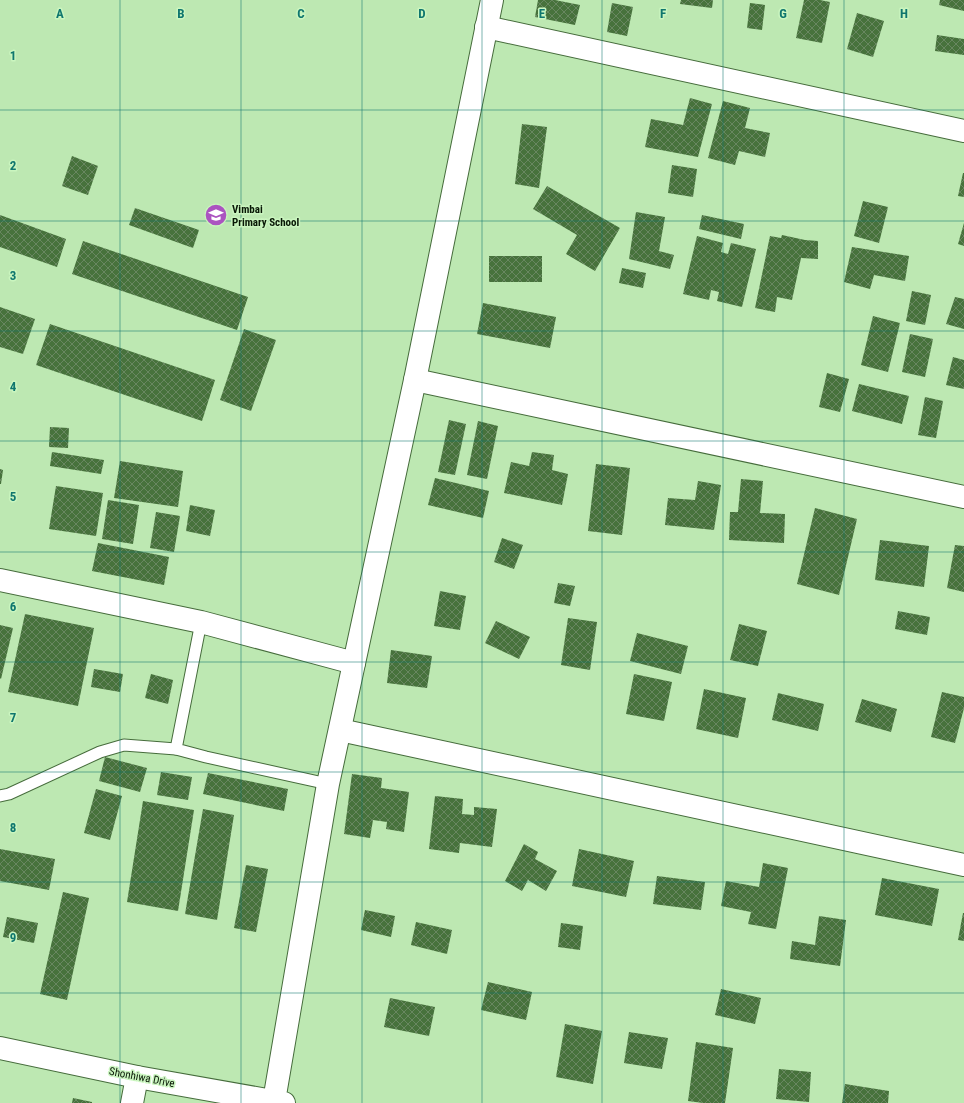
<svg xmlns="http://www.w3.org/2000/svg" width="964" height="1103" font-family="'Roboto Condensed',sans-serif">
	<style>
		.building { fill: url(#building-cross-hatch) }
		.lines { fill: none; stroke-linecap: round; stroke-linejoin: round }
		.lane-casing { stroke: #466c3c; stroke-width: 13 }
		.street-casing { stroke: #466c3c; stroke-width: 24 }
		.secondary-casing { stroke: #466c3c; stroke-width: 24 }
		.lane { stroke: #fff; stroke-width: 11 }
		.street { stroke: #fff; stroke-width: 22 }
		.secondary { stroke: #fff; stroke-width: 22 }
		.grid { fill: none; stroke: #0f766e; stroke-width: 1; stroke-opacity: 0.55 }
		.labels { text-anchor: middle; stroke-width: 3; stroke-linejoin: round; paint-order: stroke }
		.poi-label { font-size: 11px; font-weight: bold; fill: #081705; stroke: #caf5bf; text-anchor: start }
		.street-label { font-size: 11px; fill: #081705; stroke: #caf5bf }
		.grid-label { font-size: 13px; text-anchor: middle; font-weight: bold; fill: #0f766e; stroke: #caf5bf; stroke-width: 3; stroke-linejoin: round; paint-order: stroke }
	</style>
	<defs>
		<pattern id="building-cross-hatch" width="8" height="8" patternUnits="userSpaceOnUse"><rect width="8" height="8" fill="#47723c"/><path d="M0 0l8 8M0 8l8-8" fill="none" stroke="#688760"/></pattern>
	</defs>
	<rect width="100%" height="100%" fill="#bde8b2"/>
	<g class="building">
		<polygon points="538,0 555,0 580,5 575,25 535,17"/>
		<polygon points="681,0 713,0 712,8 680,4"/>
		<polygon points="804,0 820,0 830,2 822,43 796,38"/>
		<polygon points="940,0 964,0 964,11 939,5"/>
		<polygon points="612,3 633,7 627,36 607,32"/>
		<polygon points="750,3 765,5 762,30 747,28"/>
		<polygon points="857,13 884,21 873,57 847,49"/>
		<polygon points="937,35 964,39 964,55 935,51"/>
		<polygon points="690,98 712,104 698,157 645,147 651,119 683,125"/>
		<polygon points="723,101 750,108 745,128 770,133 765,157 739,151 735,165 708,158"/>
		<polygon points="522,124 547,127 539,188 515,184"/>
		<polygon points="72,156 98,166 88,195 62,186"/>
		<polygon points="672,165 697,169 693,197 668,193"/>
		<polygon points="963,173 964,173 964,197 958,196"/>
		<polygon points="547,186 620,228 595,271 566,254 577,235 533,209"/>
		<polygon points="863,201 888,207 879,243 854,236"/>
		<polygon points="135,208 199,230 193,248 129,225"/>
		<polygon points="636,212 665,217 659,251 674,255 670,269 629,259"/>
		<polygon points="0,215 66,239 57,267 0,247"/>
		<polygon points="702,215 744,224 741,239 699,229"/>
		<polygon points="964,223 964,246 958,244"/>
		<polygon points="782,235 805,240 818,241 818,259 801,258 792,300 777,297 775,312 755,308 770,236 781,238"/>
		<polygon points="697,236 723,243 721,252 728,254 731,243 756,249 742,307 717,301 719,292 711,290 709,300 683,294"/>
		<polygon points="83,241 248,297 237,330 72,274"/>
		<polygon points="852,247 909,256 905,281 874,275 870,289 844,282"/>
		<rect x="489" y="256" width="53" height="26"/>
		<polygon points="622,268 646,273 643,288 619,283"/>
		<polygon points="912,291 931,295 925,325 906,321"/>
		<polygon points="955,297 964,299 964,329 946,324"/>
		<polygon points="483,303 556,317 550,348 477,334"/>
		<polygon points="0,307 35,319 23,354 0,347"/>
		<polygon points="873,316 900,323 888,372 861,365"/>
		<polygon points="50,324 215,380 202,421 36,365"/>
		<polygon points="244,329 276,340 251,411 220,400"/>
		<polygon points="910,334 933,339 925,377 902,372"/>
		<polygon points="953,357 964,360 964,389 946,385"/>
		<polygon points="827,373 849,379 840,412 819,407"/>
		<polygon points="859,384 909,396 902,424 852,411"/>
		<polygon points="925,397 943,401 936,438 918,435"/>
		<polygon points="449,420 466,424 455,475 438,472"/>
		<polygon points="478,421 498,426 487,479 467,475"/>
		<polygon points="50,427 69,428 68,448 49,447"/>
		<polygon points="52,452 104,460 101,474 50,466"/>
		<polygon points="532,452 554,455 552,470 568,474 562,505 504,493 511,462 529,466"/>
		<polygon points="120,461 183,471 178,507 114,498"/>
		<polygon points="596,464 630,468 622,535 588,531"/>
		<polygon points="0,469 3,470 1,484 0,484"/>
		<polygon points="435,478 489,491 483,518 428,505"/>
		<polygon points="741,479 763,481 760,513 785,514 784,543 729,540 730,512 738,512"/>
		<polygon points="698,481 721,485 714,530 665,525 668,498 695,500"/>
		<polygon points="56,486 103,493 96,536 49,529"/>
		<polygon points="108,500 139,505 133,544 102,539"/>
		<polygon points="190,505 215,510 210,536 186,531"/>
		<polygon points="815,508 857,519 839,595 797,584"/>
		<polygon points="156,512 180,516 174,552 150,548"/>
		<polygon points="502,538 523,545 514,569 494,562"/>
		<polygon points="880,540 929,546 924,587 875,580"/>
		<polygon points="98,543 169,557 164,585 92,571"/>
		<polygon points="955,545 964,546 964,592 947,588"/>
		<polygon points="558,583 575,586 570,606 554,603"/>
		<polygon points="440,591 466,596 460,630 434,626"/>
		<polygon points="898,611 930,617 927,635 895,629"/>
		<polygon points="25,614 94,628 78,706 8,692"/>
		<polygon points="568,618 597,622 590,670 561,665"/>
		<polygon points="496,621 530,637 519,659 485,643"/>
		<polygon points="739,624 767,631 758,666 730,660"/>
		<polygon points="0,625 13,628 1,679 0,678"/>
		<polygon points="637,633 688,646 681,674 630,661"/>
		<polygon points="391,650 432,656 427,688 387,683"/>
		<polygon points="94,669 123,674 120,692 91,687"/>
		<polygon points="151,674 173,680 168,704 145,698"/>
		<polygon points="634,674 672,682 664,721 626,714"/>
		<polygon points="704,689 746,698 738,738 696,729"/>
		<polygon points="942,692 964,697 964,708 955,743 931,737"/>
		<polygon points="778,693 824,704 818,731 772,720"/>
		<polygon points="862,699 897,709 891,732 855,722"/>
		<polygon points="105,757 147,768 140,792 99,781"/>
		<polygon points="161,772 192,777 188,800 157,795"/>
		<polygon points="208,773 288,789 284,811 203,794"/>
		<polygon points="352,774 382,778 381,788 409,792 404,832 386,829 387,822 373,820 370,838 344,834"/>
		<polygon points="96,789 122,796 110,840 84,833"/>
		<polygon points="435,796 463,799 462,814 474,815 474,807 497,809 492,847 460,843 459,853 429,849"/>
		<polygon points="143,801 194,810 178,911 127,902"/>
		<polygon points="203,809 234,815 217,920 185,914"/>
		<polygon points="524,844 538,852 535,859 557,871 546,891 528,880 522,891 505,881"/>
		<polygon points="0,849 55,859 49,890 0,881"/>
		<polygon points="579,849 634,861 626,897 572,886"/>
		<polygon points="763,863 788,868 776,929 748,924 751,912 721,906 726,881 759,887"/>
		<polygon points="246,865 268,869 256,932 234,928"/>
		<polygon points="657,876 705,882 701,910 653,904"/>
		<polygon points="882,878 939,889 932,926 875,915"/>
		<polygon points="63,892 89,898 67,1000 40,994"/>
		<polygon points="365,910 395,916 391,937 361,930"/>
		<polygon points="963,913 964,913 964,941 958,940"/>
		<polygon points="819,916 846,920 840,966 790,959 792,941 815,945"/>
		<polygon points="7,917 38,923 34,943 3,937"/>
		<polygon points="416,922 452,930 447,954 411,945"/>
		<polygon points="561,923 583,926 580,950 558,947"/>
		<polygon points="488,982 532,992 526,1020 481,1010"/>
		<polygon points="721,989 761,998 755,1024 715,1015"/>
		<polygon points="390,998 435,1007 429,1036 384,1027"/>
		<polygon points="565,1024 602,1031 593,1084 556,1077"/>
		<polygon points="629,1032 668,1038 662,1069 624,1063"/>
		<polygon points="696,1042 733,1048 725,1103 703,1103 688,1101"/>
		<polygon points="779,1069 811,1072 809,1102 776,1099"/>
		<polygon points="845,1084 889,1091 888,1103 842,1103"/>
		<polygon points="73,1098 92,1102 92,1103 72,1103"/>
	</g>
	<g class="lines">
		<g class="lane-casing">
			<g id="lane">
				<polyline points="201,622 176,749 206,757 328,784"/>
				<polyline points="0,796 9,794 100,752 124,745 176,749"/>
			</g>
		</g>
		<g class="street-casing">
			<g id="street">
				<polyline points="486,27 964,131"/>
				<polyline points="415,380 964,497"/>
				<polyline points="0,580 201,622 354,663"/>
				<polyline points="340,730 964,865"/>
				<polyline points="274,1101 328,784 415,380 492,0"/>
				<polyline points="132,1103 137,1077"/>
			</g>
		</g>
		<g class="secondary-casing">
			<polyline id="secondary" points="0,1048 137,1077 284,1103"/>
		</g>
		<use href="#lane" class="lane"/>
		<use href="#street" class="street"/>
		<use href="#secondary" class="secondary"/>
	</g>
	<path class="grid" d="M120,0V1103M241,0V1103M362,0V1103M482,0V1103M602,0V1103M723,0V1103M844,0V1103M0,110H964M0,221H964M0,331H964M0,441H964M0,552H964M0,662H964M0,772H964M0,882H964M0,993H964"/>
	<defs>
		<g id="school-disc" transform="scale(1.15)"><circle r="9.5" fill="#ab53c0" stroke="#caf5bf"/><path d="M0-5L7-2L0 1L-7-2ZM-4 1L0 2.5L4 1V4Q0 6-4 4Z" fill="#fff"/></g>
	</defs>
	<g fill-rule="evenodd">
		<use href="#school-disc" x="216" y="215"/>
	</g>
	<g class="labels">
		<g class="poi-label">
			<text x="232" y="213">Vimbai<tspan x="232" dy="13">Primary School</tspan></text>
		</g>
		<g class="street-label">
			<text transform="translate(142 1077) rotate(11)" y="4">Shonhiwa Drive</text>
		</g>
	</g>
	<g class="grid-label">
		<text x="60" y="18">A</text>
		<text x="181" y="18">B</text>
		<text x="301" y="18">C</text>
		<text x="422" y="18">D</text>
		<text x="542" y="18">E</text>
		<text x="663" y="18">F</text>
		<text x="783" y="18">G</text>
		<text x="904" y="18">H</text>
		<text x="13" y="60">1</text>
		<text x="13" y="170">2</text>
		<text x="13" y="280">3</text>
		<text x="13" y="391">4</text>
		<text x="13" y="501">5</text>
		<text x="13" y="611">6</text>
		<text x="13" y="722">7</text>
		<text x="13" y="832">8</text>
		<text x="13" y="942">9</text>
	</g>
</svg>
